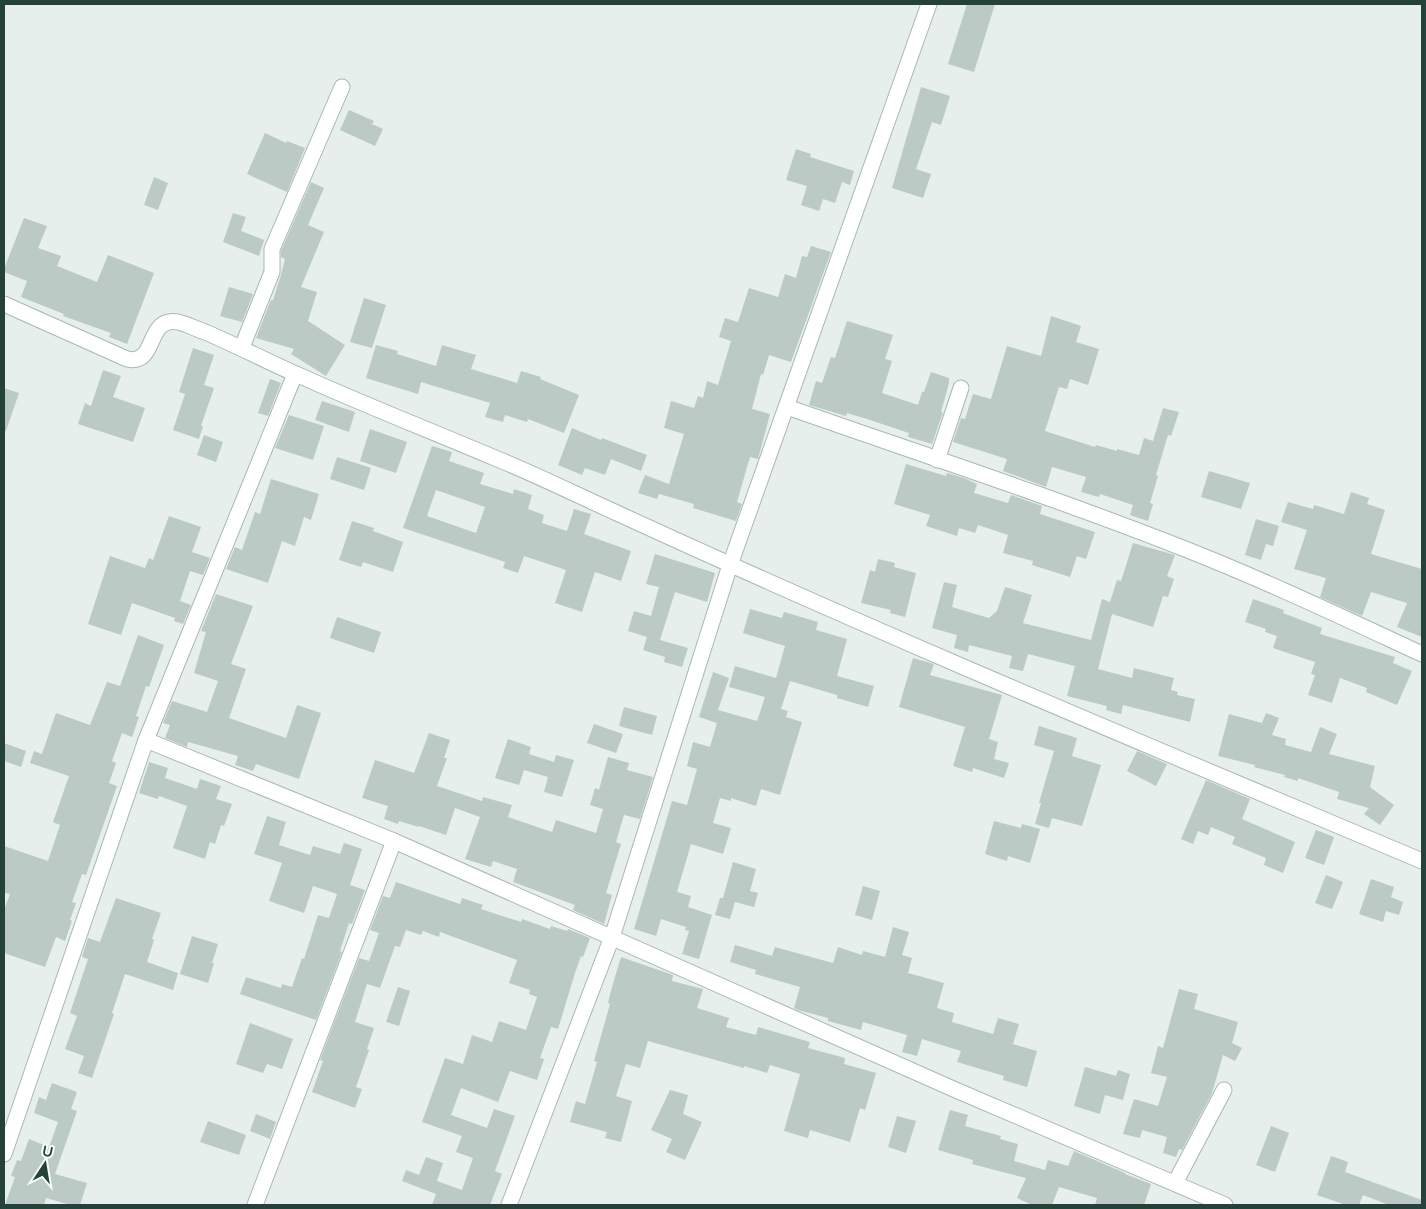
<svg xmlns="http://www.w3.org/2000/svg" width="1426" height="1209" font-family="'Varela Round',sans-serif">
	<style>
		.building { fill: #bbcac4; fill-rule: evenodd }
		.lines { fill: none; stroke-linecap: round; stroke-linejoin: round }
		.street-casing { stroke: #a8b8b2; stroke-width: 17 }
		.street { stroke: #fff; stroke-width: 15 }
	</style>
	<rect width="100%" height="100%" fill="#e6efeb"/>
	<g class="building">
		<polygon points="967,4 995,4 974,72 948,64"/>
		<polygon points="921,87 950,96 941,125 932,122 916,169 931,174 923,198 892,188"/>
		<polygon points="349,110 374,121 372,124 383,129 375,146 340,130"/>
		<polygon points="265,133 286,143 287,141 305,148 287,192 247,174"/>
		<polygon points="796,149 811,154 810,157 854,171 850,185 842,182 835,203 823,199 819,211 801,205 807,186 786,180"/>
		<polygon points="154,177 168,183 158,210 144,205"/>
		<polygon points="311,182 324,188 308,225 324,232 301,287 317,292 308,321 345,345 326,376 291,354 294,349 256,338 271,300 273,300 281,275 285,259 281,257 281,251"/>
		<polygon points="233,213 246,217 241,231 264,240 259,256 223,242"/>
		<polygon points="24,218 47,226 38,248 61,256 57,266 97,282 108,255 154,273 127,344 109,337 111,333 63,316 64,314 21,297 27,281 4,272 4,269"/>
		<polygon points="811,246 831,252 791,362 769,355 763,375 761,374 752,409 770,414 758,459 750,457 737,502 742,504 736,521 693,508 694,504 659,494 657,499 638,493 645,475 669,484 684,434 664,428 671,401 694,408 698,396 703,398 707,381 718,385 731,341 719,337 725,318 738,322 749,288 778,297 785,274 796,278 802,256 807,257"/>
		<polygon points="229,287 253,294 242,322 220,316"/>
		<polygon points="364,298 386,305 372,348 350,342"/>
		<polygon points="1051,316 1081,326 1076,342 1099,349 1088,385 1070,379 1067,389 1059,387 1045,431 1095,447 1096,445 1117,451 1117,449 1139,455 1144,438 1153,441 1163,408 1179,412 1171,436 1168,435 1156,475 1158,476 1150,503 1153,504 1148,521 1130,515 1133,505 1100,494 1099,497 1081,492 1086,477 1052,467 1046,487 1003,471 1007,459 953,442 961,418 965,419 973,394 991,399 1007,346 1041,356"/>
		<polygon points="847,321 893,335 885,359 892,361 882,393 918,405 922,392 924,392 931,372 949,378 949,383 941,412 943,412 932,444 908,437 909,433 867,419 847,413 846,416 809,405 816,381 822,383 831,357 835,358"/>
		<polygon points="376,345 398,351 397,354 436,366 442,345 476,355 471,369 517,383 521,371 541,377 540,379 579,395 564,433 528,419 527,422 505,415 503,422 485,417 490,403 421,382 418,394 366,378"/>
		<polygon points="193,348 214,355 204,385 214,388 201,426 203,426 199,439 173,430 185,394 179,392"/>
		<polygon points="103,370 121,376 113,397 145,408 133,442 78,424 85,403 91,406"/>
		<polygon points="270,379 281,383 268,416 258,413"/>
		<polygon points="4,388 19,393 6,431 4,431"/>
		<polygon points="322,401 355,412 349,432 315,420"/>
		<polygon points="289,415 324,426 313,460 275,448"/>
		<polygon points="572,428 601,440 602,438 647,455 641,471 611,459 605,475 585,468 582,475 558,465"/>
		<polygon points="370,429 407,442 396,473 360,461"/>
		<polygon points="204,435 223,442 216,462 197,455"/>
		<path d="M432,446L452,452L449,461L484,473L480,484L513,494L514,489L532,495L528,509L544,515L542,523L567,531L574,509L591,514L584,534L631,551L621,581L595,572L582,612L555,603L566,570L524,556L518,573L503,568L505,562L403,528ZM436,490L485,507L476,533L427,516Z"/>
		<polygon points="337,457 371,468 364,490 330,479"/>
		<polygon points="906,464 946,476 947,473 964,478 977,484 974,493 1008,503 1011,495 1042,506 1040,514 1095,532 1086,559 1077,556 1070,577 1032,565 1033,561 1003,553 1008,535 978,525 975,533 959,528 957,536 926,526 930,515 894,504"/>
		<polygon points="1209,471 1250,483 1241,509 1201,497"/>
		<polygon points="271,479 319,494 311,520 304,517 295,546 282,541 268,583 226,569 235,547 242,550 255,512 260,514"/>
		<polygon points="1351,492 1369,498 1367,504 1385,510 1371,554 1422,569 1422,637 1397,627 1407,603 1371,592 1362,616 1320,597 1326,578 1294,569 1307,530 1281,522 1288,502 1313,509 1314,505 1344,514"/>
		<polygon points="169,516 201,527 192,552 210,558 203,575 190,571 180,601 191,605 183,624 174,621 175,618 132,603 121,635 88,624 110,556 145,568 149,558 153,560"/>
		<polygon points="1256,519 1279,526 1273,546 1266,544 1261,560 1245,555"/>
		<polygon points="352,521 374,528 373,531 403,542 393,572 363,562 361,567 339,560"/>
		<polygon points="1133,543 1175,555 1167,576 1174,579 1168,597 1163,596 1153,627 1112,614 1098,669 1132,678 1134,668 1174,678 1171,690 1178,692 1177,695 1195,699 1190,722 1123,705 1121,714 1106,710 1107,706 1067,696 1075,666 1028,654 1023,671 1009,668 1012,656 969,645 968,652 954,648 957,635 932,628 944,582 957,585 952,607 989,618 997,611 1005,587 1032,595 1023,623 1091,640 1102,599 1110,602 1117,580 1121,581"/>
		<polygon points="655,554 715,573 707,602 675,592 660,640 688,648 682,667 664,662 665,657 643,650 647,637 628,631 634,611 651,616 659,587 646,584"/>
		<polygon points="878,559 895,563 894,567 916,573 905,617 890,613 891,610 861,603 870,570 875,572"/>
		<polygon points="216,594 253,606 231,664 246,669 229,718 286,738 297,705 321,713 299,779 256,764 253,771 235,765 238,756 188,742 187,747 165,738 170,725 163,723 172,701 207,712 218,681 194,673 206,632 201,631"/>
		<polygon points="1253,599 1284,610 1283,613 1322,628 1320,634 1395,657 1393,663 1412,671 1397,705 1366,692 1367,688 1340,678 1332,703 1308,695 1315,675 1311,674 1315,662 1273,648 1277,636 1265,632 1266,629 1245,622"/>
		<polygon points="750,609 782,618 784,612 818,622 816,630 847,639 837,676 874,686 868,707 837,698 837,695 790,681 781,709 788,711 786,717 802,722 780,795 761,789 756,806 731,798 731,801 720,798 713,823 731,828 723,854 691,844 677,892 691,896 688,907 712,915 699,959 682,954 689,931 685,930 686,927 661,919 656,936 634,929 672,801 687,805 697,769 687,766 693,742 710,747 717,723 699,717 713,672 729,678 718,710 757,721 765,697 729,687 735,666 776,678 785,646 743,633"/>
		<polygon points="337,617 381,632 374,653 330,638"/>
		<polygon points="138,635 164,645 149,687 146,686 136,716 139,717 132,737 122,733 112,761 116,763 109,783 117,786 86,875 82,874 72,902 76,903 70,920 72,921 65,941 56,937 45,967 4,953 4,910 10,894 4,893 4,846 48,861 60,825 53,822 69,776 30,763 34,751 42,754 56,713 90,725 107,682 120,686"/>
		<polygon points="913,658 934,664 930,675 1002,695 989,739 998,742 994,759 1009,763 1004,778 973,768 972,772 953,766 965,727 899,707"/>
		<polygon points="624,707 657,716 652,735 619,726"/>
		<polygon points="1266,713 1279,718 1272,735 1286,739 1285,745 1311,752 1320,727 1337,734 1329,754 1375,766 1370,787 1394,805 1380,825 1364,814 1369,808 1337,799 1339,792 1298,778 1298,781 1284,777 1285,775 1254,767 1255,765 1218,756 1229,714 1262,723"/>
		<polygon points="594,724 623,734 616,753 587,743"/>
		<polygon points="1039,726 1077,738 1072,756 1101,765 1082,826 1052,818 1049,828 1035,824 1041,803 1039,803 1054,751 1034,745"/>
		<polygon points="429,733 450,740 444,758 447,758 437,786 482,801 483,797 512,805 508,817 552,832 556,820 596,833 603,809 590,805 595,788 599,790 608,757 629,763 627,770 653,777 640,819 624,815 616,842 621,844 606,893 612,895 604,924 573,910 575,905 513,882 517,869 493,861 491,867 465,859 480,817 455,808 446,835 419,826 419,827 399,821 398,824 384,819 388,806 362,798 375,760 414,773"/>
		<polygon points="508,739 531,747 529,754 554,762 556,755 574,760 562,797 544,792 548,777 524,770 519,785 495,778"/>
		<polygon points="4,743 26,751 21,767 4,761"/>
		<polygon points="1137,751 1167,764 1156,786 1127,771"/>
		<polygon points="149,762 168,768 165,778 197,789 200,779 221,786 216,799 232,804 224,826 221,825 215,844 210,842 205,859 173,848 187,806 159,796 158,799 139,793"/>
		<polygon points="1206,780 1250,799 1242,819 1295,842 1283,873 1264,865 1266,858 1232,844 1235,837 1211,827 1208,835 1198,831 1193,844 1181,839"/>
		<polygon points="267,816 286,822 279,845 310,855 313,846 340,854 344,843 362,849 350,885 365,890 352,924 349,923 340,951 342,952 316,1020 240,994 246,977 281,988 282,984 292,987 302,958 304,959 318,915 329,918 337,894 313,886 304,913 269,901 282,863 254,854"/>
		<polygon points="994,821 1021,828 1022,824 1040,829 1030,863 1008,856 1007,861 985,854"/>
		<polygon points="1316,830 1334,837 1324,865 1305,858"/>
		<polygon points="733,862 756,869 750,891 758,893 754,907 735,902 730,919 715,915 720,898 723,898"/>
		<polygon points="1326,875 1343,882 1332,909 1315,903"/>
		<polygon points="1371,879 1394,887 1391,897 1403,902 1399,915 1386,911 1383,922 1359,914"/>
		<polygon points="396,882 460,904 462,898 483,905 481,909 521,922 522,919 550,929 551,926 567,931 568,929 590,938 583,957 581,956 575,973 558,1029 551,1027 540,1058 544,1059 537,1080 510,1071 498,1102 461,1088 451,1115 487,1128 494,1109 515,1116 495,1171 502,1174 490,1205 432,1205 436,1194 402,1181 406,1170 419,1175 426,1157 443,1163 437,1181 462,1190 473,1158 456,1152 462,1136 422,1122 445,1058 463,1064 472,1035 492,1042 499,1021 526,1030 537,997 529,994 530,990 509,983 517,960 440,932 439,937 423,931 421,935 406,930 400,947 395,946 380,988 367,984 355,1022 374,1028 367,1049 369,1050 356,1087 362,1089 355,1108 312,1092 323,1061 320,1060 359,958 369,961 379,933 370,930 383,896 390,898"/>
		<polygon points="863,886 880,891 872,920 855,915"/>
		<polygon points="116,898 161,913 152,939 154,940 147,962 178,973 173,990 125,974 112,1013 114,1014 92,1078 78,1073 84,1056 65,1049 77,1016 70,1013 88,959 82,957 88,938 100,942"/>
		<polygon points="893,927 909,932 902,955 912,958 908,973 944,983 937,1008 954,1013 952,1022 993,1034 998,1018 1019,1024 1013,1044 1037,1051 1027,1087 1003,1080 1004,1076 957,1062 961,1051 922,1039 917,1056 902,1052 907,1035 863,1022 861,1030 828,1021 828,1018 798,1010 794,1008 800,987 755,974 756,970 730,962 735,945 772,956 775,947 833,963 838,947 862,955 863,951 885,957"/>
		<polygon points="192,936 218,944 212,963 214,963 208,983 180,974"/>
		<polygon points="621,957 673,975 672,981 703,989 697,1008 729,1018 726,1027 756,1035 758,1027 810,1042 808,1048 845,1058 844,1064 876,1073 865,1110 860,1108 850,1142 810,1130 808,1138 784,1131 800,1074 770,1065 767,1073 744,1066 744,1068 648,1041 640,1068 626,1064 616,1096 632,1101 621,1142 605,1138 607,1132 570,1122 576,1101 585,1104 597,1062 594,1061 610,1004 608,1003 612,987"/>
		<polygon points="398,987 410,991 399,1026 386,1022"/>
		<polygon points="1179,989 1198,994 1194,1009 1238,1022 1232,1043 1242,1048 1235,1061 1223,1055 1212,1093 1182,1150 1179,1149 1176,1157 1163,1153 1167,1137 1142,1130 1140,1138 1123,1134 1134,1099 1158,1106 1167,1077 1151,1073 1158,1046 1163,1048"/>
		<polygon points="250,1023 293,1039 282,1069 267,1064 263,1073 236,1064"/>
		<polygon points="1085,1067 1116,1076 1118,1070 1130,1074 1123,1100 1105,1095 1100,1114 1074,1106"/>
		<polygon points="52,1083 77,1092 71,1109 77,1111 55,1174 87,1183 80,1205 71,1205 46,1198 44,1205 5,1205 15,1177 11,1176 17,1160 21,1161 29,1139 49,1147 58,1122 34,1113 39,1097 46,1100"/>
		<polygon points="670,1090 688,1095 683,1114 702,1122 685,1160 666,1152 672,1139 651,1130"/>
		<polygon points="950,1110 968,1115 965,1126 1001,1136 1000,1139 1018,1144 1014,1161 1045,1170 1048,1160 1068,1166 1074,1151 1125,1173 1125,1174 1151,1184 1144,1205 1095,1205 1097,1198 1059,1187 1052,1205 1032,1205 1017,1198 1026,1178 972,1164 973,1160 938,1150"/>
		<polygon points="256,1114 276,1122 270,1139 250,1131"/>
		<polygon points="897,1116 916,1121 906,1153 888,1147"/>
		<polygon points="208,1121 246,1135 239,1155 200,1142"/>
		<polygon points="1271,1126 1289,1133 1275,1172 1256,1165"/>
		<polygon points="1331,1156 1348,1162 1345,1172 1422,1200 1422,1205 1389,1205 1363,1195 1359,1205 1346,1205 1317,1195"/>
	</g>
	<g class="lines">
		<g class="street-casing">
			<g id="street">
				<path d="M4,304L127,359C158,366 145,316 178,322C187,324 196,329 205,332C236,345 266,361 296,374C362,404 429,430 495,458C537,475 577,495 619,514C884,636 1154,748 1422,861"/>
				<polyline points="242,347 272,272 272,249 342,87"/>
				<path d="M787,407C918,453 1050,496 1180,547C1262,579 1342,617 1422,654"/>
				<polyline points="937,460 961,388"/>
				<polyline points="146,740 394,841 958,1091 1225,1205"/>
				<polyline points="4,1154 146,740 295,374"/>
				<polyline points="1175,1183 1224,1090"/>
				<polyline points="255,1205 394,841"/>
				<polyline points="509,1205 612,937 730,565 929,4"/>
			</g>
		</g>
		<use href="#street" class="street"/>
	</g>
	<rect width="1426" height="1209" fill="none" stroke="#24423a" stroke-width="10"/>
	<g transform="translate(45 1164) rotate(12)" stroke="#f7fbf9" stroke-width="4" paint-order="stroke">
	<path d="M0-4L9 19L0 12L-9 19Z" fill="#24423a"/>
	<text y="-8" font-size="14" font-weight="bold" text-anchor="middle" fill="#24423a">U</text>
	</g>
</svg>
